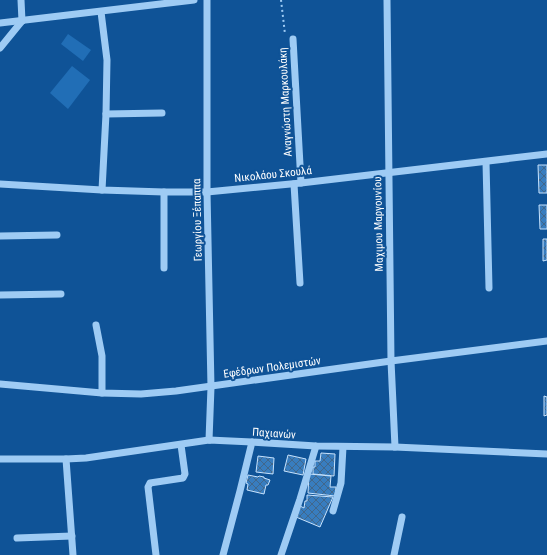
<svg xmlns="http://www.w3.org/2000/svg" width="547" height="555" font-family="'Roboto Condensed',sans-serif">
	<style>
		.garden { fill: #216eb6 }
		.building { fill: url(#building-cross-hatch); stroke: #c7e3fe }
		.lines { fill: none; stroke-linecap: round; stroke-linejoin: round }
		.path { stroke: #9ecbf4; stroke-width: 2; stroke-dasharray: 2 3; stroke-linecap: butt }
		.minor { stroke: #9ecbf4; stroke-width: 7 }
		.labels { text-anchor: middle; stroke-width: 4; stroke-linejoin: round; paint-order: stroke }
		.street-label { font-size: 11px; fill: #fff; stroke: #0f5397 }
	</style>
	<defs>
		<pattern id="building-cross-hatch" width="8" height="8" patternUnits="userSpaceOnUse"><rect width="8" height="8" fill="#387dbf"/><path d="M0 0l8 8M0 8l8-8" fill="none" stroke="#41678b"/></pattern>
	</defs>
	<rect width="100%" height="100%" fill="#0f5397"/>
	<g class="garden">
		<polygon points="68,34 91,50 83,61 61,44"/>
		<polygon points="72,66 90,80 68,109 50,93"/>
	</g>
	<g class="building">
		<polygon points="538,165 547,165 547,193 539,193"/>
		<polygon points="539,205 547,205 547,229 540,229"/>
		<polygon points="543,239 547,239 547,260 543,261"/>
		<polygon points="544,396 547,397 547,415 544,416"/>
		<polygon points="321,453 335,454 334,476 313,474 313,467 315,467 315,461 320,461"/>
		<polygon points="288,455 306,459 303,475 284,471"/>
		<polygon points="258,456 274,458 273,474 256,472"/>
		<polygon points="309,474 331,476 330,487 336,487 335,496 308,493"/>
		<polygon points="248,475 258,477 259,476 264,477 264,478 270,480 268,485 266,485 264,494 247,490 248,484 246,483"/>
		<polygon points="307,495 333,497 320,527 296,517 300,506 304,508 305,501 307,501"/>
	</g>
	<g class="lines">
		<polyline class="path" points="281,0 285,34"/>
		<g class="minor">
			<polyline points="21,0 22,21"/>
			<polyline points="207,0 207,192 211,387 209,440"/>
			<polyline points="387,0 391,361 395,447"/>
			<polyline points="101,12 107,60 106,114 102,190"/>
			<polyline points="0,23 194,0"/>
			<polyline points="293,39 301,183"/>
			<polyline points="0,48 22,21"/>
			<polyline points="106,114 162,113"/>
			<polyline points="486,162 489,288"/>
			<polyline points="0,184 102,190 164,192 207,192 301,183 547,154"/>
			<polyline points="294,184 300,283"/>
			<polyline points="0,236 57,235"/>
			<polyline points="164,268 164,192"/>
			<polyline points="0,295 61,294"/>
			<polyline points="96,325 102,356 102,393"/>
			<polyline points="0,384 102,393 141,394 176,391 391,361 547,341"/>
			<polyline points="0,459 66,459 86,458 209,440 252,442 316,446 395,447 547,454"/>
			<polyline points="66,459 73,555"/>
			<polyline points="333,511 341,483 343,447"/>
			<polyline points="17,538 72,536"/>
			<polyline points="156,555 148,487 150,483 183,478 185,474 181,445"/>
			<polyline points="223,555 240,491 252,442"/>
			<polyline points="281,555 300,499 316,446"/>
			<polyline points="394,555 402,517"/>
		</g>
	</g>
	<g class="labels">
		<g class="street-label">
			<text transform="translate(285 102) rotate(-93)" y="4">Αναγνώστη Μαρκουλάκη</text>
			<text transform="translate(273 174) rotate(-6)" y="4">Νικολάου Σκουλά</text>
			<text transform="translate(197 220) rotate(-91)" y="4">Γεωργίου Ξέπαππα</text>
			<text transform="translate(378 224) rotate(-91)" y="4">Μαχιμου Mαργουνίου</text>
			<text transform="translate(272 367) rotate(-8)" y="4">Εφέδρων Πολεμιστών</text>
			<text transform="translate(274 433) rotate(4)" y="4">Παχιανών</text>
		</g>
	</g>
</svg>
